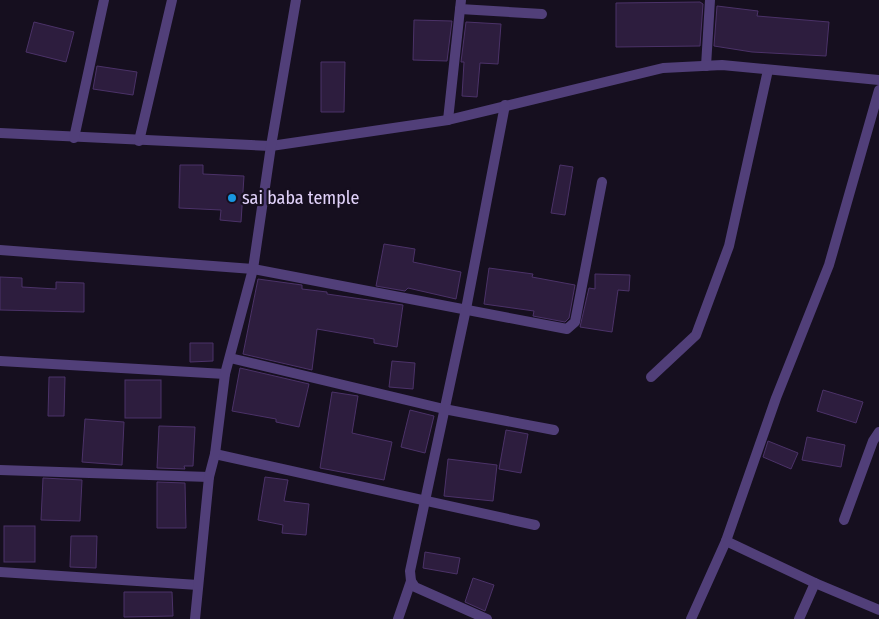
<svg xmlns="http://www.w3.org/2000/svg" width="879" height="619" font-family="'Fira Sans Condensed',sans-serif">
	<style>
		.building { fill: #2d1d3e; stroke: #4b3268 }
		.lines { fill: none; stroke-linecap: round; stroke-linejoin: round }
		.minor { stroke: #513f79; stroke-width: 10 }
		.poi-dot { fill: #1896e0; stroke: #160f1f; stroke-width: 2 }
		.labels { text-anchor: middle; stroke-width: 4.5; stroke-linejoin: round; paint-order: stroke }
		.poi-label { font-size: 18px; fill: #e1d2fa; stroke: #160f1f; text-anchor: start }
	</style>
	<rect width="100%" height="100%" fill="#160f1f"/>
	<g class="building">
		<polygon points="700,2 703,4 700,46 616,47 616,3"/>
		<polygon points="717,6 758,11 757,16 829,22 826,56 752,52 714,46"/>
		<polygon points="414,20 452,21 447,61 413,60"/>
		<polygon points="34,22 74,32 66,62 26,52"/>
		<polygon points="466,22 501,24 498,64 480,63 477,97 462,96 464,62 461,62"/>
		<polygon points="321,62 345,62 344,112 321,112"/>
		<polygon points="97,66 137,72 133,95 93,89"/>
		<polygon points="180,165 203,165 203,174 244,176 241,222 220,220 221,210 179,208"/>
		<polygon points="560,165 573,167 565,215 551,213"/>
		<polygon points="384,244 415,249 413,262 461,272 456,299 408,288 405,291 376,286"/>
		<polygon points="489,268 533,274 532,277 575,285 569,318 565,322 533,316 534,311 484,304"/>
		<polygon points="595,274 630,275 629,291 618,290 612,332 580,327 589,288 595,289"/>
		<polygon points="0,277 22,278 22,287 56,289 56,282 84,283 84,312 0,310"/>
		<polygon points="258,279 302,285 302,289 327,292 327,294 403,305 397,347 374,343 374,339 317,329 312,370 243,354"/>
		<polygon points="190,343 213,343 213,361 190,362"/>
		<polygon points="392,361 415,363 413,389 389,387"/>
		<polygon points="240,368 309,384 299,427 276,422 276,419 232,411"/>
		<polygon points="49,377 65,377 64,416 48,416"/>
		<rect x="125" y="380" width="36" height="38"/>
		<polygon points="823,390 863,402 856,423 817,411"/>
		<polygon points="332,392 358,396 352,433 392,442 384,480 320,468"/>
		<polygon points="410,410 434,416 425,453 401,447"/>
		<polygon points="85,419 124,422 122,465 82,462"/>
		<polygon points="159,426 195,427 193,466 184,466 185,469 157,468"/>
		<polygon points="506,430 528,434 521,473 499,469"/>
		<polygon points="807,437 845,445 841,467 802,460"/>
		<polygon points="768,441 798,453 791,469 763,457"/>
		<polygon points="448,459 497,465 493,501 444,496"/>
		<polygon points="265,477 288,480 284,501 309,504 306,535 282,533 283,525 258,520"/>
		<polygon points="43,478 82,480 80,521 41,520"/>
		<polygon points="157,482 185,483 186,528 157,528"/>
		<rect x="4" y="526" width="31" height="36"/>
		<polygon points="71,536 97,536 96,568 70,567"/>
		<polygon points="425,552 460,558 457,574 423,568"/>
		<polygon points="473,578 494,585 485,611 465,602"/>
		<polygon points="124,592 172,592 173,616 124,617"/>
	</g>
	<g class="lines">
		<g class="minor">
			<polyline points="460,9 542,14"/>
			<polyline points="706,66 710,0"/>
			<polyline points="448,120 461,0"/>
			<polyline points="0,133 271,146 448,120 663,68 722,65 879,80"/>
			<polyline points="74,138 104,0"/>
			<polyline points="139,141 172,0"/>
			<polyline points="0,250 253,269 567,329 575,322 602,182"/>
			<polyline points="230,358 444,409 554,430"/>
			<polyline points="0,361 225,374"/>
			<polyline points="651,377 696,335 729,246 768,70"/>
			<polyline points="215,454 535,525"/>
			<polyline points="0,470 209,477"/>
			<polyline points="844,520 873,441 879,432"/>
			<polyline points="726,541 815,583 879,610"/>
			<polyline points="0,572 198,585"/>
			<polyline points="195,619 209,477 215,454 225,374 253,269 271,146 296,0"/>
			<polyline points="398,619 411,581"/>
			<polyline points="487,619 415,587 411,581 410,571 466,309 505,105"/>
			<polyline points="691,619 726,541 776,398 829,265 879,90"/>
			<polyline points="799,619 815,583"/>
		</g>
	</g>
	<circle class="poi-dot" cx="232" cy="198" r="5"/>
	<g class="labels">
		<g class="poi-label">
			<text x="242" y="204">sai baba temple</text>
		</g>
	</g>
</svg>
